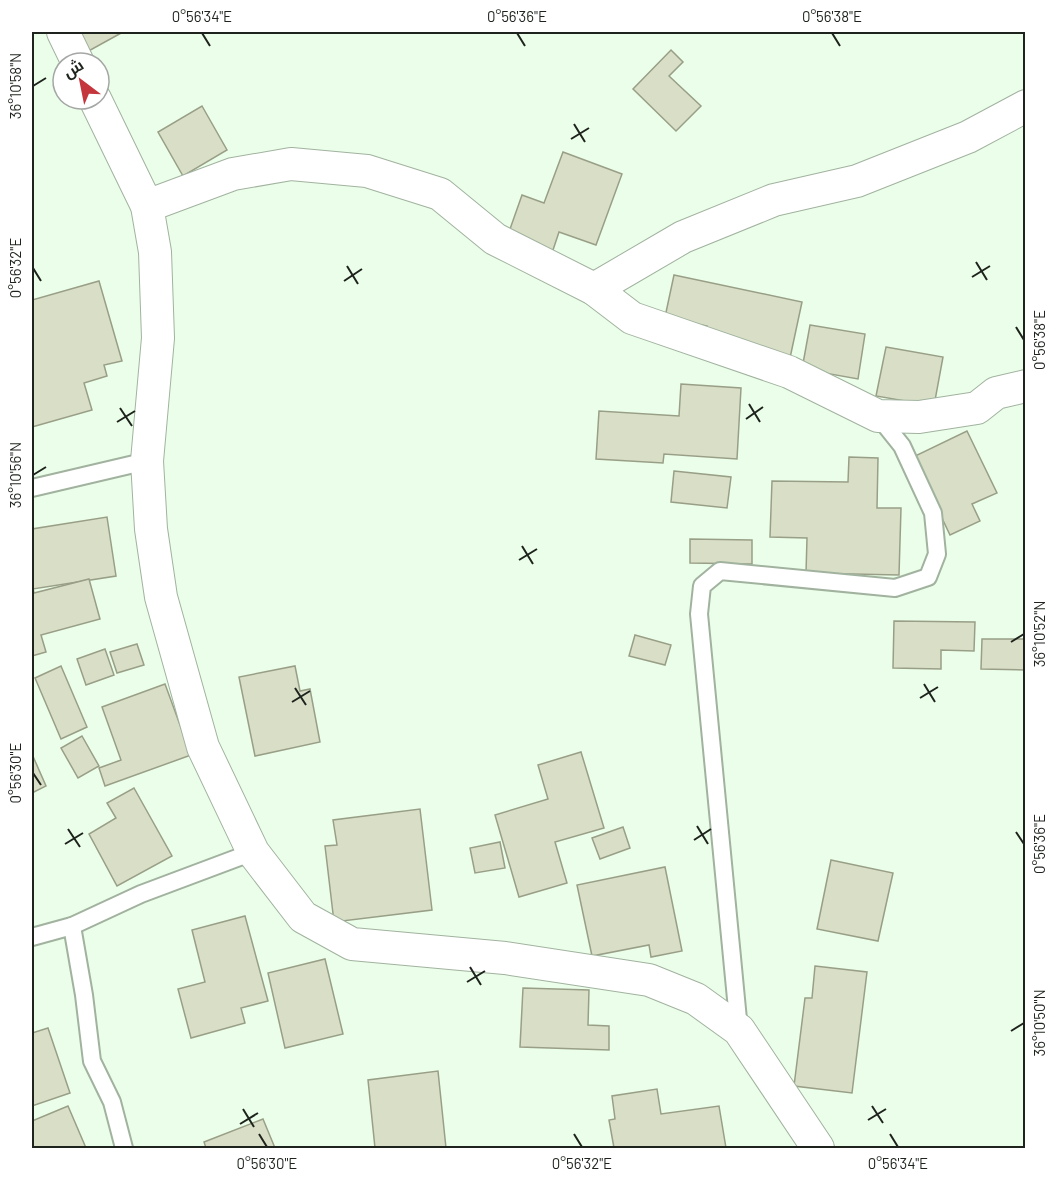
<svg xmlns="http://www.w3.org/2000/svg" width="1057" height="1180" font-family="Barlow,Cairo,sans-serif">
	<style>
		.building { fill: #d9dfc6; stroke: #999f87; stroke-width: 1.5 }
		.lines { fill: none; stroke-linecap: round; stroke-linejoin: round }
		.service-casing { stroke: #a1b39f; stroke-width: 20 }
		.minor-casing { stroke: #a1b39f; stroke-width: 34 }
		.service { stroke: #fff; stroke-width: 16 }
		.minor { stroke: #fff; stroke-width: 32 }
		.ticks { fill: none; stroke: #1e241d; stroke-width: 2 }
		.neatline { fill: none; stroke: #1e241d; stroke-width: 2 }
		.ticks-label { font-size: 15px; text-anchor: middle; fill: #1e241d }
	</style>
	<rect width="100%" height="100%" fill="#ebfee9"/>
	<g class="building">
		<polygon points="72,32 123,32 85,53"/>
		<polygon points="671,50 683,62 669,76 701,106 676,131 633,89"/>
		<polygon points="202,106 227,150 183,176 158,132"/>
		<polygon points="563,152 622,174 596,245 559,232 548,265 503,249 522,195 544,203"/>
		<polygon points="674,275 802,302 790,358 705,340 707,326 665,317"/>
		<polygon points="99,281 122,361 104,365 107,376 84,383 92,410 32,427 32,300"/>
		<polygon points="810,325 865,334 858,379 802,369"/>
		<polygon points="886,347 943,357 934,406 876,396"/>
		<polygon points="681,384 741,388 737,459 664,454 663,463 596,459 599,411 679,416"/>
		<polygon points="967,431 997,493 972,504 980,521 950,535 913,457"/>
		<polygon points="849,457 878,458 877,508 901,508 899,575 806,573 807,538 770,537 772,481 848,482"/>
		<polygon points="674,471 731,477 727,508 671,502"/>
		<polygon points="107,517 116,576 33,589 32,529"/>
		<polygon points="690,539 752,540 752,564 690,563"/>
		<polygon points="89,579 100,619 41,635 46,652 32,656 32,584 34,593"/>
		<polygon points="894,621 975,622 974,651 941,650 941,669 893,668"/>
		<polygon points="635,635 671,645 665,665 629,656"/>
		<polygon points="982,639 1026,639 1026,670 981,669"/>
		<polygon points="137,644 144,665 117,673 110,652"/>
		<polygon points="105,649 114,675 86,685 77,659"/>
		<polygon points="61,666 87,727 61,739 35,678"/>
		<polygon points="295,666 300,691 310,689 320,742 255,756 239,677"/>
		<polygon points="165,684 191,755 105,786 99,768 121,760 102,707"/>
		<polygon points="82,736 99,766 78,778 61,748"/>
		<polygon points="581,752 604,828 555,842 567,883 519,897 495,815 548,799 538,765"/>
		<polygon points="32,754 46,786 32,793"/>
		<polygon points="134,788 172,856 117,886 89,834 116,818 107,803"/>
		<polygon points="420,809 432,910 334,922 325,846 337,845 333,820"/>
		<polygon points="623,827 630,848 600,859 592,838"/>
		<polygon points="500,842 505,868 475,873 470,848"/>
		<polygon points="831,860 893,873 878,941 817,929"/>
		<polygon points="665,867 682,951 651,957 649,945 592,956 577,885"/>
		<polygon points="245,916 268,1001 241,1008 245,1023 191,1038 178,989 205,982 192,930"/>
		<polygon points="325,959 343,1034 285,1048 268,973"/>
		<polygon points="815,966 867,972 852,1093 794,1086 805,998 812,998"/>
		<polygon points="523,988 589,990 588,1025 609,1026 609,1050 520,1047"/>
		<polygon points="48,1028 70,1093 32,1106 32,1033"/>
		<polygon points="438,1071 446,1148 375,1148 368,1080"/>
		<polygon points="657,1089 661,1114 719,1106 726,1148 614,1148 609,1120 615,1119 612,1096"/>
		<polygon points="68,1106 86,1148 32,1148 32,1121"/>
		<polygon points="263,1119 275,1148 206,1148 204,1142"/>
	</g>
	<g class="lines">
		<g class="service-casing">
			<g id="service">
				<polyline points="32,488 147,461"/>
				<polyline points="72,926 84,995 92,1061 112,1102 124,1148"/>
				<polyline points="32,937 72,926 141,894 253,852"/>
				<polyline points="739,1030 699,614 702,586 720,571 895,588 928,577 937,554 933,513 902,446 878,416"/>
			</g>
		</g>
		<g class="minor-casing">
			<g id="minor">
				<polyline points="63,32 78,63"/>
				<polyline points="95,99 147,206 155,252 158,338 147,461 151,529 161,597 203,747 253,852 303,917 352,944 505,958 649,980 696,999 739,1030 818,1148"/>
				<polyline points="147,206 233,174 291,164 367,171 440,194 495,239 594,289 632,318 789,372 878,416 919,417 977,408 996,393 1026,386"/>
				<polyline points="594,289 683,237 774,200 857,181 968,137 1026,106"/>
			</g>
		</g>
		<use href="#service" class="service"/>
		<use href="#minor" class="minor"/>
	</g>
	<path class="ticks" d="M202,33L210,46M517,33L525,46M832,33L840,46M33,86L46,78M574,124L585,142M571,139L589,128M976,262L987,280M347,266L358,284M33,268L41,281M972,277L990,266M344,281L362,269M1016,327L1024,340M749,404L760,422M120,408L132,426M746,419L763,407M117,422L135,411M33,475L46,467M522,546L533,564M519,560L537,549M1011,642L1024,634M924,684L935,702M295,688L306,705M920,698L938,687M292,702L310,691M33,773L41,785M697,826L708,844M68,829L80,847M1016,832L1024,844M694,840L711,829M65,844L83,833M470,967L481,985M467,982L485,971M1011,1031L1024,1023M872,1106L883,1123M243,1109L254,1127M868,1120L886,1109M240,1124L258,1113M259,1134L267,1147M574,1134L582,1147M890,1134L898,1147"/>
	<rect width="1057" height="1180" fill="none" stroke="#ffffff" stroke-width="66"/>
	<g transform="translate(81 81) rotate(328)"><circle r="28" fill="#ffffff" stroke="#a5a7a5" stroke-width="1.5"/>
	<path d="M0-4.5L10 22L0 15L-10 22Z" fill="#c4353c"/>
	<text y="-9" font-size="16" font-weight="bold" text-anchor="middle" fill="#1e241d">ش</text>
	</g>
	<rect x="33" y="33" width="991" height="1114" class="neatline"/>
	<g class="ticks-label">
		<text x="202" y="22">0°56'34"E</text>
		<text x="517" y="22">0°56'36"E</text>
		<text x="832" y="22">0°56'38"E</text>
		<text transform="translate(16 86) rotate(-90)" y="5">36°10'58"N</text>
		<text transform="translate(16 268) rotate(-90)" y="5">0°56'32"E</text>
		<text transform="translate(1040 340) rotate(-90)" y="5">0°56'38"E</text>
		<text transform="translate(16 475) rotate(-90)" y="5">36°10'56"N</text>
		<text transform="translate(1040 634) rotate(-90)" y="5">36°10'52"N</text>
		<text transform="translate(16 773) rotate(-90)" y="5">0°56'30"E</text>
		<text transform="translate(1040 844) rotate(-90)" y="5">0°56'36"E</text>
		<text transform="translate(1040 1023) rotate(-90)" y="5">36°10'50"N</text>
		<text x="267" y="1169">0°56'30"E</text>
		<text x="582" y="1169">0°56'32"E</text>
		<text x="898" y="1169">0°56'34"E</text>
	</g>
</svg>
